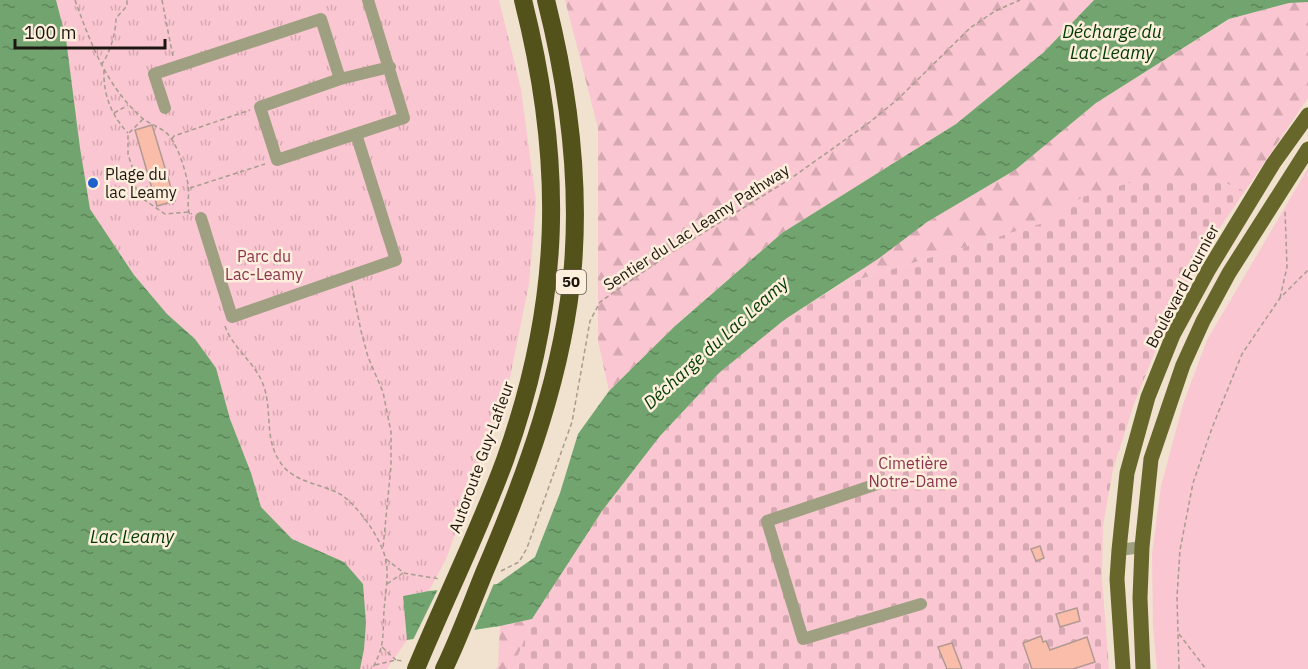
<svg xmlns="http://www.w3.org/2000/svg" width="1308" height="669" font-family="'IBM Plex Sans',sans-serif">
	<style>
		.grass { fill: #fac6d1 }
		.forest { fill: url(#forest-firs) }
		.cemetery { fill: url(#cemetery-stones) }
		.park { fill: url(#park-tufts) }
		.water { fill: url(#water-ripples) }
		.pier { fill: #f1e2cf }
		.building { fill: #fabda9; stroke: #b29a93; stroke-width: 1.5 }
		.lines { fill: none; stroke-linecap: round; stroke-linejoin: round }
		.path { stroke: #a89c8e; stroke-width: 1.5; stroke-dasharray: 4.5 3; stroke-linecap: butt }
		.minor { stroke: #9fa081; stroke-width: 12 }
		.major { stroke: #68672b; stroke-width: 15 }
		.highway { stroke: #53521a; stroke-width: 18 }
		.poi-dot { fill: #1e60cc; stroke: #feefdc; stroke-width: 2 }
		.labels { text-anchor: middle; stroke-width: 5; stroke-linejoin: round; paint-order: stroke }
		.shield { fill: #feefdc; stroke: #60584e; stroke-width: 1.5 }
		.shield-label { font-size: 15px; font-weight: bold; fill: #1d1711 }
		.poi-label { font-size: 16px; fill: #1d1711; stroke: #feefdc; text-anchor: start }
		.street-label { font-size: 16px; fill: #1d1711; stroke: #feefdc }
		.park-label { font-size: 16px; fill: #8d334f; stroke: #feefdc }
		.water-label { font-size: 18px; font-style: italic; fill: #013a02; stroke: #feefdc }
	</style>
	<defs>
		<pattern id="forest-firs" width="22" height="20" patternUnits="userSpaceOnUse" patternTransform="scale(1.5)"><rect width="22" height="20" fill="#fac6d1"/><path d="M5 1l3.5 6h-7zM16 11l3.5 6h-7z" fill="#d6a9b2"/></pattern>
		<pattern id="cemetery-stones" width="16" height="16" patternUnits="userSpaceOnUse" patternTransform="scale(1.5)"><rect width="16" height="16" fill="#fac6d1"/><path d="M2 7V4a2 2 0 0 1 4 0v3zM10 15v-3a2 2 0 0 1 4 0v3z" fill="#d6a9b2"/></pattern>
		<pattern id="park-tufts" width="24" height="20" patternUnits="userSpaceOnUse" patternTransform="scale(1.5)"><rect width="24" height="20" fill="#fac6d1"/><path d="M3 7l-1-3M5 7V3M7 7l1-3M15 17l-1-3M17 17v-4M19 17l1-3" fill="none" stroke="#d6a9b2"/></pattern>
		<pattern id="water-ripples" width="26" height="14" patternUnits="userSpaceOnUse" patternTransform="scale(1.5)"><rect width="26" height="14" fill="#71a46e"/><path d="M2 4q2-2 4 0t4 0M15 11q2-2 4 0t4 0" fill="none" stroke="#5c8559"/></pattern>
	</defs>
	<rect width="100%" height="100%" fill="#f1e2cf"/>
	<polygon class="grass" points="1308,168 1308,669 1157,669 1153,627 1152,554 1161,486 1183,404 1207,340"/>
	<g class="forest">
		<polygon points="565,0 1094,0 1044,52 956,124 782,233 680,321 609,391 598,341 598,128"/>
		<polygon points="1308,2 1308,98 1245,191 1217,180 1083,197 1043,223 838,286 927,222 1015,170 1096,103 1230,19 1289,3"/>
		<polygon points="532,619 518,656 517,669 496,669 498,666 500,626"/>
	</g>
	<polygon class="cemetery" points="1139,180 1217,180 1245,191 1198,260 1165,327 1134,404 1113,469 1103,526 1102,579 1109,669 517,669 518,656 532,619 602,511 660,436 719,373 784,320 838,286 1043,223 1083,197"/>
	<polygon class="park" points="0,0 499,0 521,89 536,201 529,284 509,382 446,559 429,591 403,596 407,640 387,669 0,669"/>
	<g class="water">
		<polygon points="0,0 56,0 66,39 80,148 90,209 134,275 167,314 195,339 216,368 230,419 251,473 261,507 292,539 344,562 363,584 366,623 364,649 360,669 0,669"/>
		<polygon points="1094,0 1308,0 1308,2 1289,3 1229,19 1096,103 1015,170 927,222 878,259 784,320 719,373 660,436 602,511 532,619 500,626 407,640 403,596 429,591 497,584 535,557 560,493 578,434 609,391 675,326 782,233 956,124 1044,52"/>
	</g>
	<polygon class="pier" points="495,581 473,633 412,642 439,587"/>
	<g class="building">
		<polygon points="152,125 175,201 157,206 135,130"/>
		<polygon points="1040,546 1044,558 1036,561 1031,549"/>
		<polygon points="1077,608 1080,621 1060,627 1056,614"/>
		<polygon points="1041,636 1043,642 1046,641 1050,650 1087,637 1095,662 1073,669 1032,669 1023,643"/>
		<polygon points="952,643 962,669 947,669 938,647"/>
	</g>
	<g class="lines">
		<g class="path">
			<path d="M75,0C90,42 106,85 140,116C150,126 165,127 172,140C180,152 185,170 188,184C190,195 186,204 190,216"/>
			<polyline points="162,0 173,57"/>
			<path d="M101,65C110,54 116,32 116,18L127,6V0"/>
			<path d="M104,70C103,94 111,115 128,133"/>
			<polyline points="114,113 128,105"/>
			<polyline points="143,119 128,134 128,155 135,174 136,189 143,199 165,214 188,212 192,214"/>
			<polyline points="172,139 174,136 250,110"/>
			<polyline points="190,188 265,164"/>
			<polyline points="352,286 361,331 368,357 383,392 391,432 391,466 383,548"/>
			<polyline points="1280,298 1287,267 1285,210"/>
			<path d="M225,326C233,349 257,364 264,387C273,414 263,441 283,466C297,483 322,484 340,494C358,505 383,541 386,561C389,577 385,595 384,611C383,624 384,636 381,648C379,655 376,662 372,669"/>
			<polyline points="386,559 404,573 440,579"/>
			<polyline points="501,571 519,562 527,548 572,422 590,321 600,302 669,254 790,179 870,122 898,99 970,28 995,11 1020,0"/>
			<polyline points="387,584 403,573"/>
			<polyline points="1179,634 1206,669"/>
			<polyline points="382,647 396,660"/>
			<polyline points="375,665 396,660 403,661"/>
			<polyline points="1179,669 1177,597 1180,550 1193,483 1212,428 1242,354 1280,298 1308,270"/>
		</g>
		<g class="minor">
			<polyline points="368,0 404,118 277,160 260,107 340,79 390,67"/>
			<polyline points="165,108 154,74 321,19 340,79"/>
			<polyline points="201,218 232,317 396,260 356,134"/>
			<polyline points="880,483 767,521 803,639 921,604"/>
			<polyline points="1119,550 1142,547"/>
		</g>
		<g class="major">
			<polyline points="1123,669 1117,579 1119,550 1127,473 1148,397 1173,335 1209,269 1273,164 1308,115"/>
			<polyline points="1143,669 1140,598 1142,547 1151,459 1183,365 1203,321 1229,273 1308,149"/>
		</g>
		<g class="highway">
			<path d="M416,669C445,599 479,531 505,460C562,301 564,162 523,0"/>
			<path d="M444,669C459,638 471,605 484,573C526,475 564,372 573,265C580,175 568,87 546,0"/>
		</g>
	</g>
	<circle class="poi-dot" cx="93" cy="183" r="6"/>
	<g class="labels">
		<rect class="shield" x="556" y="270" width="30" height="24" rx="4.5"/>
		<g class="shield-label">
			<text x="571" y="287">50</text>
		</g>
		<g class="poi-label">
			<text x="105" y="180">Plage du<tspan x="105" dy="18">lac Leamy</tspan></text>
		</g>
		<g class="street-label">
			<text transform="translate(696 227) rotate(-33)" y="6">Sentier du Lac Leamy Pathway</text>
			<text transform="translate(1182 286) rotate(-62)" y="6">Boulevard Fournier</text>
			<text transform="translate(481 457) rotate(-70)" y="6">Autoroute Guy-Lafleur</text>
		</g>
		<g class="park-label">
			<text x="264" y="262">Parc du<tspan x="264" dy="18">Lac-Leamy</tspan></text>
			<text x="913" y="469">Cimetière<tspan x="913" dy="18">Notre-Dame</tspan></text>
		</g>
		<g class="water-label">
			<text x="1112" y="38">Décharge du<tspan x="1112" dy="21">Lac Leamy</tspan></text>
			<text transform="translate(716 343) rotate(-42)" y="6">Décharge du Lac Leamy</text>
			<text x="132" y="543">Lac Leamy</text>
		</g>
	</g>
	<path d="M15 39v9h150v-9" fill="none" stroke="#1d1711" stroke-width="3"/>
	<text x="24" y="39" font-size="18" fill="#1d1711" stroke="#feefdc" stroke-width="4.5" paint-order="stroke">100 m</text>
</svg>
